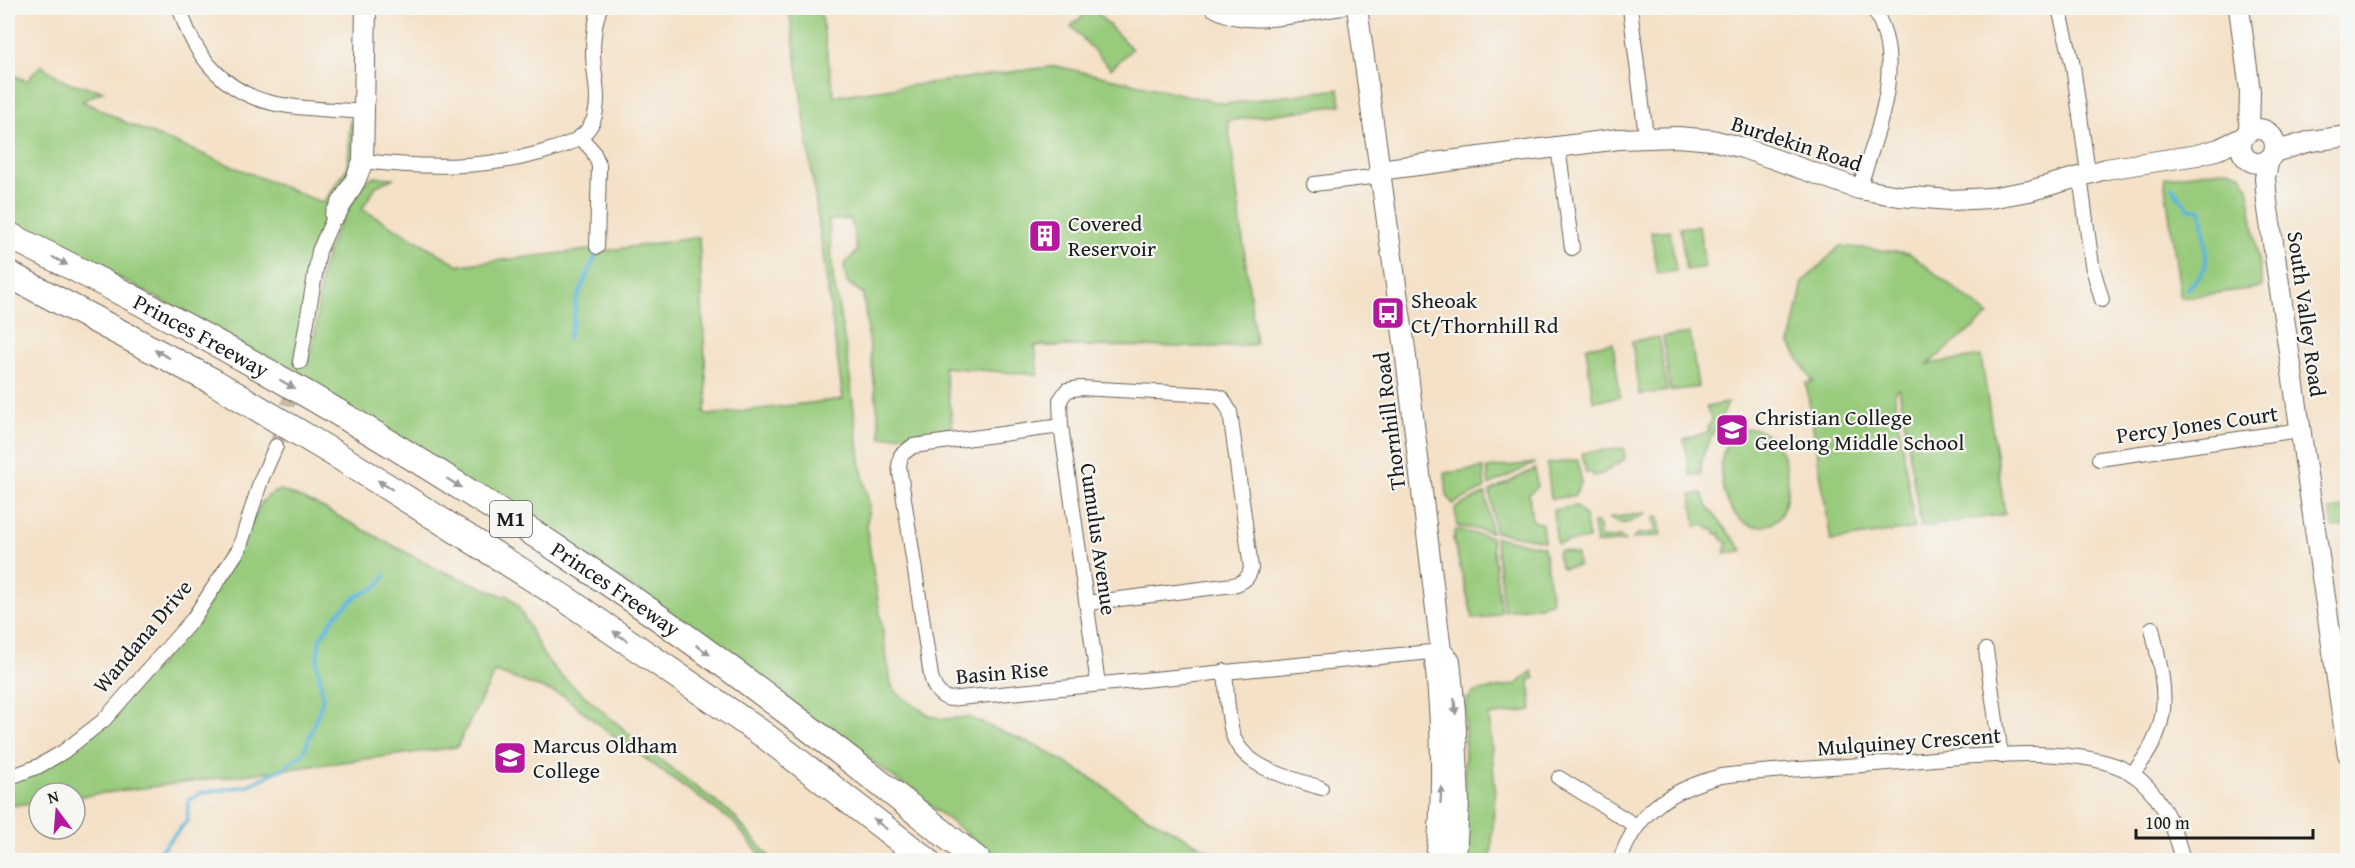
<svg xmlns="http://www.w3.org/2000/svg" width="2355" height="868" font-family="'Gentium Book Plus',serif">
	<style>
		.green { fill: #98cb7b; stroke: #5a744c; stroke-width: 1.5 }
		.lines { fill: none; stroke-linecap: round; stroke-linejoin: round }
		.stream { stroke: #5cb5da; stroke-width: 4 }
		.street-tunnel { stroke: #c9baa5; stroke-width: 14; stroke-dasharray: 14 7; stroke-linecap: butt }
		.street-casing { stroke: #686158; stroke-width: 16 }
		.secondary-casing { stroke: #686158; stroke-width: 22 }
		.highway-casing { stroke: #686158; stroke-width: 28 }
		.street { stroke: #fff; stroke-width: 14 }
		.secondary { stroke: #fff; stroke-width: 20 }
		.highway { stroke: #fff; stroke-width: 26 }
		.oneway { fill: #999 }
		.labels { text-anchor: middle; stroke-width: 4.5; stroke-linejoin: round; paint-order: stroke }
		.shield { fill: #f6f6f2; stroke: #5d5d5c; stroke-width: 1.5 }
		.shield-label { font-size: 21px; font-weight: bold; fill: #1c1c1c }
		.street-label { font-size: 22px; fill: #1c1c1c; stroke: #f6f6f2 }
		.poi-label { font-size: 22px; fill: #1c1c1c; stroke: #f6f6f2; text-anchor: start }
	</style>
	<rect width="100%" height="100%" fill="#f6f6f2"/>
	<filter id="ink" filterUnits="userSpaceOnUse"><feTurbulence type="fractalNoise" baseFrequency=".0167" numOctaves="2"/><feDisplacementMap in="SourceGraphic" scale="12" xChannelSelector="R" yChannelSelector="G"/><feConvolveMatrix kernelMatrix="1 2 1 2 8 2 1 2 1" color-interpolation-filters="sRGB"/></filter>
	<filter id="wash" filterUnits="userSpaceOnUse"><feTurbulence type="fractalNoise" baseFrequency=".008" numOctaves="4" result="noise"/><feDisplacementMap in="SourceGraphic" scale="24" xChannelSelector="R" yChannelSelector="G"/><feGaussianBlur stdDeviation="1.35" result="paint"/><feColorMatrix in="noise" values="0 0 0 0 0 0 0 0 0 0 0 0 0 0 0 0 0 1.4 0 .05"/><feComposite in="paint" operator="in"/></filter>
	<g filter="url(#wash)">
		<rect width="100%" height="100%" fill="#f4e1c7"/>
		<g class="green">
			<polygon points="789,8 820,8 834,96 1056,66 1225,104 1339,89 1341,105 1228,121 1256,344 1229,347 1035,346 1038,375 944,367 953,428 881,438 863,293 847,283 844,265 857,251 851,219 829,220 833,277 847,354 861,467 869,505 867,524 869,544 891,684 898,694 930,716 943,719 968,717 1041,748 1097,782 1146,816 1226,860 1001,860 863,754 624,581 226,334 8,220 8,73 27,81 41,65 66,82 103,91 82,101 131,125 323,203 348,167 350,121 355,130 355,168 338,194 313,249 307,273 303,321 294,360 308,364 316,327 321,273 334,233 365,182 372,177 394,178 376,186 362,209 459,265 589,250 603,251 699,237 707,402 704,412 709,415 843,399"/>
			<polygon points="1092,8 1132,49 1111,69 1071,26"/>
			<polygon points="2229,169 2241,174 2248,187 2262,287 2181,298 2164,178"/>
			<polygon points="1699,226 1705,267 1686,270 1680,228"/>
			<polygon points="1670,230 1676,271 1657,274 1651,232"/>
			<polygon points="1840,246 1909,253 1989,315 1928,364 1981,356 2005,514 1921,527 1899,388 1894,392 1915,528 1831,541 1806,383 1813,382 1790,344 1803,282"/>
			<polygon points="1690,333 1698,387 1670,391 1663,337"/>
			<polygon points="1659,337 1667,391 1639,395 1632,341"/>
			<polygon points="1613,343 1620,397 1593,401 1586,347"/>
			<path d="M1728,403C1720,425 1699,450 1701,474L1690,475L1684,439L1709,432L1708,427L1712,420L1706,407Z"/>
			<path d="M1754,428C1789,438 1795,488 1780,517C1727,563 1692,431 1754,428Z"/>
			<polygon points="1624,448 1625,459 1602,474 1593,476 1592,472 1586,473 1582,453"/>
			<polygon points="1578,460 1581,483 1574,496 1551,499 1547,464"/>
			<polygon points="1536,463 1489,485 1487,468"/>
			<polygon points="1483,468 1485,488 1453,504 1447,496 1445,473"/>
			<polygon points="1535,469 1537,487 1529,494 1532,520 1542,524 1544,541 1495,532 1490,491"/>
			<path d="M281,490L317,505L437,569L504,596L507,595L518,606L544,656L558,673L655,756L731,813L772,860H765L733,822L603,728L564,696L495,672L457,747L75,797V793H39V802L8,806V782L51,762L159,665L252,523C259,507 262,495 281,490Z"/>
			<polygon points="1486,493 1491,532 1457,526 1455,508"/>
			<polygon points="1702,493 1708,507 1743,551 1724,554 1727,543 1721,538 1720,534 1716,534 1713,529 1709,529 1705,525 1696,527 1691,495"/>
			<polygon points="1576,506 1585,516 1589,539 1557,544 1553,510"/>
			<polygon points="2347,507 2347,526 2333,528 2330,510"/>
			<path d="M1647,513C1633,519 1624,530 1609,518Z"/>
			<polygon points="1659,517 1661,535 1633,539 1638,534 1656,532 1654,518"/>
			<polygon points="1593,523 1598,523 1601,539 1621,537 1625,541 1596,544"/>
			<polygon points="1456,530 1491,537 1501,612 1487,618 1473,619 1453,539"/>
			<polygon points="1495,537 1544,547 1552,602 1545,603 1540,606 1504,611"/>
			<polygon points="1559,550 1577,554 1578,566 1563,568 1560,565 1557,553"/>
			<polygon points="1532,671 1535,678 1529,680 1532,710 1489,716 1495,788 1491,860 1464,860 1465,706 1469,697 1475,692 1517,684"/>
		</g>
		<g class="lines">
			<g class="stream">
				<path d="M2173,187L2178,196L2190,209L2201,210C2203,221 2208,258 2205,267C2202,274 2193,282 2188,289"/>
				<polyline points="568,338 573,323 576,301 597,253"/>
				<polyline points="156,860 160,851 187,821 189,800 201,793 247,786 287,766 304,752 323,699 317,662 320,638 336,615 357,596 377,587 386,575"/>
			</g>
		</g>
	</g>
	<g filter="url(#ink)">
		<g class="lines">
			<polyline class="street-tunnel" points="276,446 300,362"/>
			<g class="street-casing">
				<g id="street">
					<path d="M180,8C192,53 223,92 272,103C301,110 334,109 365,112"/>
					<path d="M1212,8C1248,31 1302,13 1342,8"/>
					<polyline points="1630,8 1646,136"/>
					<polyline points="2059,8 2073,66 2088,173"/>
					<polyline points="580,137 593,151 599,165 597,247"/>
					<polyline points="1558,147 1572,248"/>
					<path d="M363,161C423,168 482,169 540,153C560,147 584,142 593,121C602,99 593,75 593,53C593,38 595,21 600,8"/>
					<polyline points="2080,176 2092,265 2102,300"/>
					<polyline points="1314,184 1380,176"/>
					<path d="M1859,189C1876,134 1908,62 1873,8"/>
					<polyline points="300,362 319,251 335,215"/>
					<path d="M1061,426L913,446L901,455L899,466L931,676C934,688 938,695 949,699L1441,651"/>
					<polyline points="2099,459 2300,430"/>
					<path d="M1087,603L1233,585C1244,582 1249,578 1251,568L1230,412L1222,398L1212,395L1080,388L1067,390L1060,400L1061,426L1098,684"/>
					<polyline points="1986,650 2001,756"/>
					<path d="M1225,671C1227,691 1227,713 1232,732C1242,769 1290,777 1321,788"/>
					<path d="M2132,774C2176,723 2165,688 2152,628"/>
					<polyline points="8,778 39,766 63,752 104,720 193,619 239,549 261,480 276,446"/>
					<polyline points="1559,778 1636,826"/>
					<path d="M1620,860C1638,809 1671,790 1721,776C1772,770 1824,768 1875,764C1940,760 2077,739 2131,773C2161,792 2175,828 2183,860"/>
				</g>
			</g>
			<g class="secondary-casing">
				<g id="secondary">
					<polyline points="1357,8 1405,349 1441,651 1450,661 1455,711 1459,801 1456,860"/>
					<polyline points="2239,8 2250,91 2249,131"/>
					<circle cx="2258" cy="146" r="17"/>
					<polyline points="2274,152 2311,141 2348,136"/>
					<polyline points="2269,159 2265,178 2267,202 2348,754"/>
					<polyline points="1379,170 1619,139 1678,137 1712,140 1743,148 1859,189 1899,196 1951,200 1990,198 2029,191 2106,169 2197,155 2219,149 2244,137"/>
					<polyline points="335,215 355,181 363,161 366,8"/>
					<path d="M1436,860C1444,793 1442,727 1435,660L1441,651"/>
				</g>
			</g>
			<g class="highway-casing">
				<g id="highway">
					<path id="s1" d="M8,235C209,333 405,447 591,571C725,661 852,760 977,860"/>
					<polyline points="8,274 214,382 340,457 567,600 764,735 926,860"/>
				</g>
			</g>
			<use href="#street" class="street"/>
			<use href="#secondary" class="secondary"/>
			<use href="#highway" class="highway"/>
		</g>
		<defs><path id="oneway-solid" d="M-6-.8H1V-3.2L6.5 0L1 3.2V.8H-6Z" transform="scale(1.5)"/></defs>
		<g class="oneway">
			<use href="#oneway-solid" transform="translate(60 261) rotate(28)"/>
			<use href="#oneway-solid" transform="translate(162 354) rotate(-152)"/>
			<use href="#oneway-solid" transform="translate(287 384) rotate(30)"/>
			<use href="#oneway-solid" transform="translate(454 483) rotate(32)"/>
			<use href="#oneway-solid" transform="translate(385 485) rotate(-148)"/>
			<use href="#oneway-solid" transform="translate(620 636) rotate(-145)"/>
			<use href="#oneway-solid" transform="translate(703 650) rotate(35)"/>
			<use href="#oneway-solid" transform="translate(1455 706) rotate(85)"/>
			<use href="#oneway-solid" transform="translate(1441 795) rotate(-86)"/>
			<use href="#oneway-solid" transform="translate(880 824) rotate(-142)"/>
		</g>
	</g>
	<defs>
		<g id="building-square" transform="scale(1.725)"><rect x="-9" y="-9" width="18" height="18" rx="4" fill="#b5179e" stroke="#f6f6f2"/><path d="M-4-6H4V6H1V3H-1V6H-4ZM-2.5-4.3h1.7v1.8h-1.7ZM.8-4.3h1.7v1.8H.8ZM-2.5-1h1.7V.8h-1.7ZM.8-1h1.7V.8H.8Z" fill="#fff"/></g>
		<g id="bus-square" transform="scale(1.725)"><rect x="-9" y="-9" width="18" height="18" rx="4" fill="#b5179e" stroke="#f6f6f2"/><path d="M-5-6H5V4H4V6H2V4H-2V6H-4V4H-5ZM-3.5-4V0h7V-4ZM-3.5 1.2v1.5H-2V1.2ZM2 1.2v1.5H3.5V1.2Z" fill="#fff"/></g>
		<g id="school-square" transform="scale(1.725)"><rect x="-9" y="-9" width="18" height="18" rx="4" fill="#b5179e" stroke="#f6f6f2"/><path d="M0-5L7-2L0 1L-7-2ZM-4 1L0 2.5L4 1V4Q0 6-4 4Z" fill="#fff"/></g>
		<g id="university-square" transform="scale(1.725)"><rect x="-9" y="-9" width="18" height="18" rx="4" fill="#b5179e" stroke="#f6f6f2"/><path d="M0-5L7-2L0 1L-7-2ZM-4 1L0 2.5L4 1V4Q0 6-4 4Z" fill="#fff"/></g>
	</defs>
	<g fill-rule="evenodd">
		<use href="#building-square" x="1045" y="236"/>
		<use href="#bus-square" x="1388" y="313"/>
		<use href="#school-square" x="1732" y="430"/>
		<use href="#university-square" x="510" y="758"/>
	</g>
	<g class="labels">
		<rect class="shield" x="490" y="501" width="42" height="36" rx="4.5"/>
		<g class="shield-label">
			<text x="511" y="526">M1</text>
		</g>
		<g class="street-label">
			<text transform="translate(1797 143) rotate(18)" y="8">Burdekin Road</text>
			<text transform="translate(2307 314) rotate(82)" y="8">South Valley Road</text>
			<text dy="8" stroke="none"><textPath href="#s1" startOffset="218">Princes Freeway</textPath></text>
			<text transform="translate(1389 421) rotate(-97)" y="8">Thornhill Road</text>
			<text transform="translate(2197 424) rotate(-8)" y="8">Percy Jones Court</text>
			<text transform="translate(1099 539) rotate(82)" y="8">Cumulus Avenue</text>
			<text dy="8" stroke="none"><textPath href="#s1" startOffset="704">Princes Freeway</textPath></text>
			<text transform="translate(142 636) rotate(-50)" y="8">Wandana Drive</text>
			<text transform="translate(1002 672) rotate(-5)" y="8">Basin Rise</text>
			<text transform="translate(1909 741) rotate(-4)" y="8">Mulquiney Crescent</text>
		</g>
		<g class="poi-label">
			<text x="1068" y="231">Covered<tspan x="1068" dy="25">Reservoir</tspan></text>
			<text x="1411" y="308">Sheoak<tspan x="1411" dy="25">Ct/Thornhill Rd</tspan></text>
			<text x="1755" y="425">Christian College<tspan x="1755" dy="25">Geelong Middle School</tspan></text>
			<text x="533" y="753">Marcus Oldham<tspan x="533" dy="25">College</tspan></text>
		</g>
	</g>
	<rect width="2355" height="868" fill="none" stroke="#f6f6f2" stroke-width="30"/>
	<g transform="translate(57 811) rotate(344)"><circle r="28" fill="#f6f6f2" stroke="#9f9f9c" stroke-width="1.5"/>
	<path d="M0-4.5L10 22L0 15L-10 22Z" fill="#b5179e"/>
	<text y="-9" font-size="16" font-weight="bold" text-anchor="middle" fill="#1c1c1c">N</text>
	</g>
	<path d="M2136 829v9h177v-9" fill="none" stroke="#1c1c1c" stroke-width="3"/>
	<text x="2145" y="829" font-size="18" fill="#1c1c1c" stroke="#f6f6f2" stroke-width="4.5" paint-order="stroke">100 m</text>
</svg>
